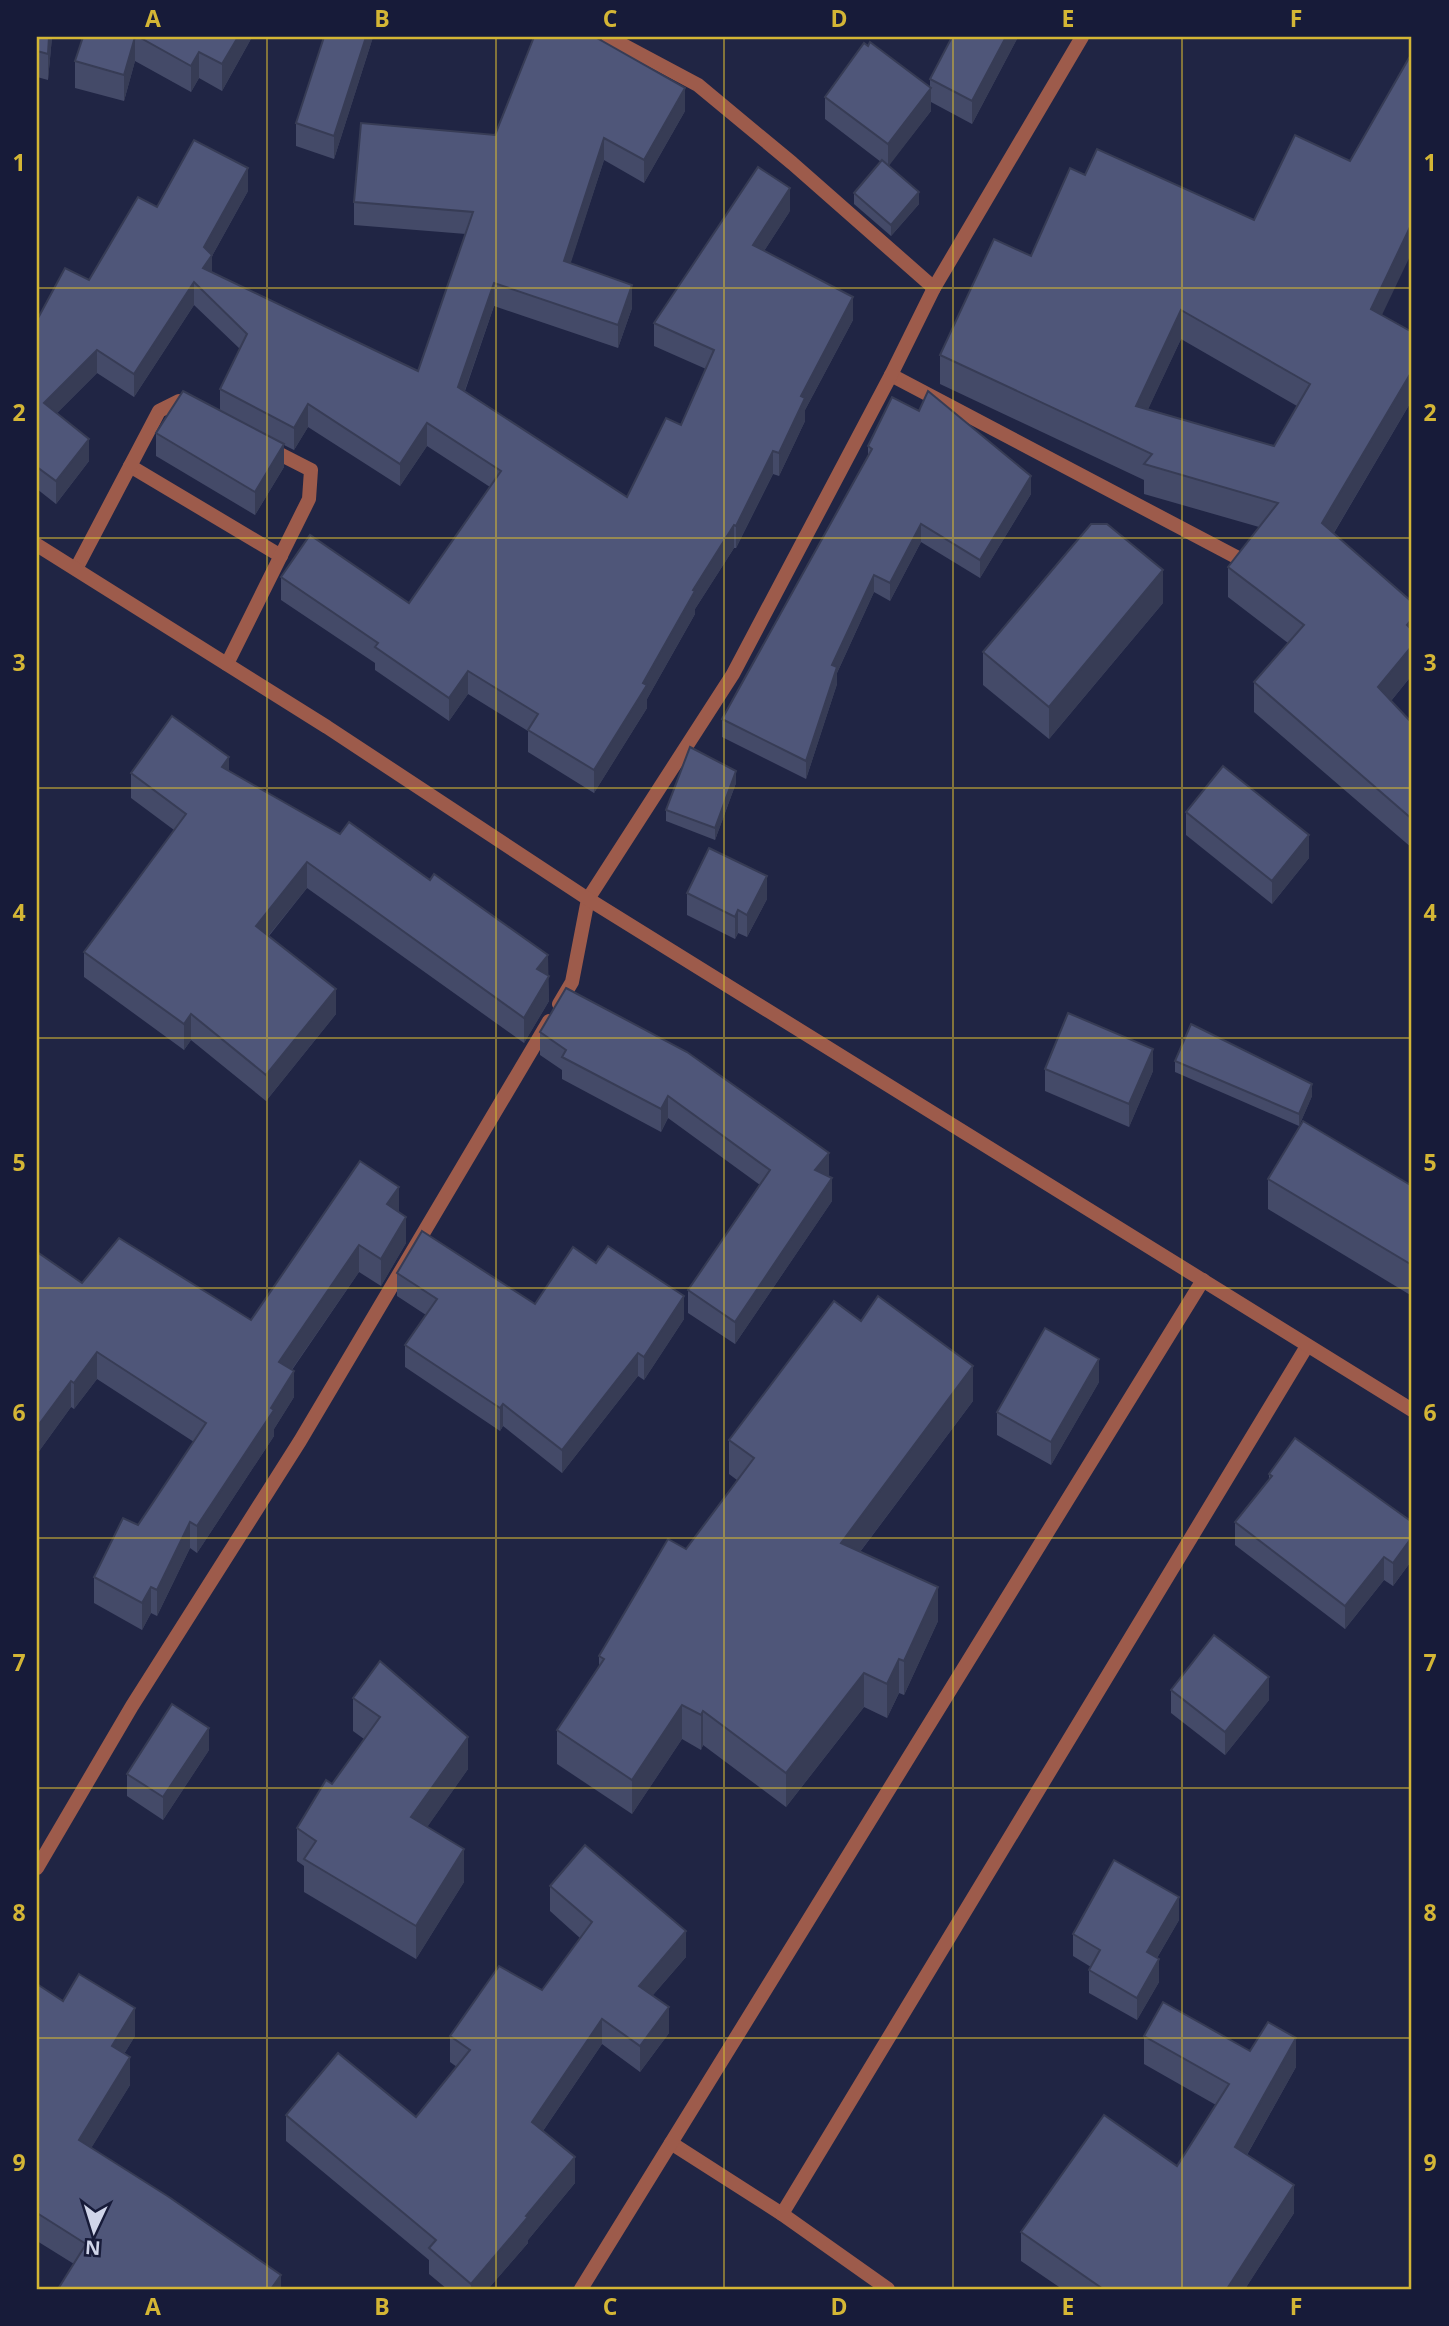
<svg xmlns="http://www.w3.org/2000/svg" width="1449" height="2326" font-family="'Open Sans',sans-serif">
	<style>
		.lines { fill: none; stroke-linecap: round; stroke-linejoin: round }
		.service { stroke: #9d5b4b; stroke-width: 14 }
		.minor { stroke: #9d5b4b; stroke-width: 14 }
		.tertiary { stroke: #9d5b4b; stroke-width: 14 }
		.wall { fill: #444a68; fill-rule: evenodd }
		.shaded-wall { fill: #373c55 }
		.building { fill: #4f5679; stroke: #373c55; stroke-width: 2; fill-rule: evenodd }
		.grid { fill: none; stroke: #d4b635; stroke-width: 2; stroke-opacity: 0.55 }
		.neatline { fill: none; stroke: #d4b635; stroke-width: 2.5 }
		.grid-label { font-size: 23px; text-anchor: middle; font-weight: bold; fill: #d4b635 }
	</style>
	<rect width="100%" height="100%" fill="#202544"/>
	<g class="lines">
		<g class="service">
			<polyline points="130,466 281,556"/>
			<polyline points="76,569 159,411 179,401 192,408"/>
			<polyline points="227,664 309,499 311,470 268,448"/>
			<polyline points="671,2143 782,2214"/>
		</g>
		<g class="minor">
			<polyline points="608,37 698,85 792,163 934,288"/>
			<polyline points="891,375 1240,559"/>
			<polyline points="559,1004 572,982 588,899 733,674 891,375 934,288 1082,37"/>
			<polyline points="37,1868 132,1706 300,1441 549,1021"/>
			<polyline points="581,2289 1203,1280"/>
			<polyline points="888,2289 782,2214 1307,1346"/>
		</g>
		<polyline class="tertiary" points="37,545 327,727 588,899 1412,1410"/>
	</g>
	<g class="wall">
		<polygon points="37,37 52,37 48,80 37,77"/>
		<polygon points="83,37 252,37 222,91 199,78 191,92 135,61 124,101 75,88 75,61"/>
		<polygon points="373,37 334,159 296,146 296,123"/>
		<polygon points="952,37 1018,37 972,124 931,102 931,111 888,166 919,204 891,236 854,204 854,193 881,162 825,119 825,97 930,87 930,79"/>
		<polygon points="685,111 644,183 604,160 570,264 632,308 618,348 494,306 465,391 627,497 681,425 706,369 654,346 654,323 790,211 764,251 853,320 805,410 805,421 779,476 773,474 736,548 734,548 695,609 695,614 647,699 647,708 594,793 528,752 528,731 468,694 449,721 375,670 375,663 281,600 281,577 409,603 490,487 427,446 400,486 308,427 294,450 284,445 284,467 255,515 156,456 156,433 220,411 220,389 240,349 194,305 134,397 97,373 57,413 89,461 56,504 37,489 37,320 89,280 157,207 248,191 212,256 212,272 418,371 466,234 354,225 354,202 495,135"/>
		<path d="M1031,256L1382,315L1412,400L1334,533L1412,602V675L1391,701L1412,723V848L1254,712V682L1288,643L1228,597V567L1259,527L1144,494V480L940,384V355ZM1181,339L1297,406L1274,446L1148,409Z"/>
		<polygon points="868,446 1031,494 980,578 921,542 890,601 874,592 837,673 837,684 806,779 722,737 722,719 868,457"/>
		<polygon points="1163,603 1049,739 983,685 983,652"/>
		<polygon points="229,771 548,975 549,1001 524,1043 307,888 269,936 336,1014 266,1101 191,1040 184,1050 84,977 84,952 174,830 131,798 131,773"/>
		<polygon points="736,783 715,840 666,821 666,810"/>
		<polygon points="1186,812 1309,858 1272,904 1186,835"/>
		<polygon points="687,893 767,899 747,937 738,933 735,939 687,915"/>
		<polygon points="540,1032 829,1175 828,1176 832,1201 735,1344 688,1313 688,1290 760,1185 668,1118 661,1132 562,1079 562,1070 540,1055"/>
		<polygon points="1412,1037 1412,1073 1410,1072 1410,1041"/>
		<polygon points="1175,1061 1312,1096 1299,1126 1175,1072"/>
		<polygon points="1045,1069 1153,1071 1129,1127 1045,1091"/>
		<polygon points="1268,1179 1412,1186 1412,1296 1268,1209"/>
		<polygon points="399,1212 406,1243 381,1286 359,1272 292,1370 294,1397 274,1429 274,1436 197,1553 190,1548 157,1616 151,1613 142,1630 94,1603 94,1577 138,1525 194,1442 97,1379 74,1409 71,1407 37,1454 37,1252 82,1283 251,1320"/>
		<polygon points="596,1263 684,1319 644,1380 638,1376 562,1473 503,1426 500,1431 405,1367 405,1345 426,1315 397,1296 397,1273 535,1304"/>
		<polygon points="1099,1382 1051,1465 997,1435 997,1412"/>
		<polygon points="973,1401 860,1552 938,1621 904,1695 899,1693 887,1718 864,1707 786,1807 703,1745 701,1750 682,1739 632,1814 557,1764 557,1730 599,1667 599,1656 686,1549 737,1480 729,1474 729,1440"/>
		<polygon points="1269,1474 1412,1522 1412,1560 1393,1586 1384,1580 1345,1629 1235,1545 1235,1522 1269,1480"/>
		<polygon points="1171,1690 1269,1700 1225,1755 1171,1713"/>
		<polygon points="353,1698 468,1769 427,1827 464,1882 416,1959 304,1892 304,1866 297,1861 297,1828 332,1784 364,1739 353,1731"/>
		<polygon points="209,1750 163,1820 127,1796 127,1774"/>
		<polygon points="550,1886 686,1957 653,1995 669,2033 640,2072 602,2044 543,2131 575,2183 528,2240 528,2243 488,2289 447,2289 429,2274 429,2260 286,2141 286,2115 416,2117 457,2067 450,2062 450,2036 542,1990 580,1938 550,1911"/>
		<polygon points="1179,1920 1157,1958 1159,1982 1137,2020 1089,1993 1089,1970 1091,1967 1073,1956 1073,1934"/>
		<polygon points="37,1984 63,2001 135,2036 124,2054 130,2085 91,2148 281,2289 74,2264 37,2241"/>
		<polygon points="1144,2036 1250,2051 1296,2067 1247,2155 1294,2213 1245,2289 1062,2289 1021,2261 1021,2232 1177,2166 1216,2105 1144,2064"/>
	</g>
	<g class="shaded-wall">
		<polygon points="49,37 52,37 48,80 48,54"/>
		<polygon points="135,37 135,61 124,101 124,75"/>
		<polygon points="238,37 252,37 222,91 222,64"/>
		<polygon points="366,37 373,37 334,159 334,136"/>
		<polygon points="1006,37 1018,37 972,124 972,101"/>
		<polygon points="199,52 199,78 191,92 191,66"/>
		<polygon points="685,88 685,111 644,183 644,160"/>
		<polygon points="931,88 931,111 888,167 888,144"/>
		<polygon points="604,138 604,160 564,284 564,261"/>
		<polygon points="248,168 248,191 212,256 212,277 203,291 204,247"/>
		<polygon points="790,188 790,211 753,268 753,245"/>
		<polygon points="919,192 919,204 891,236 891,225"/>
		<polygon points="1412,223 1412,252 1371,338 1371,309"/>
		<polygon points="194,282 194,305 134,397 134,374"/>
		<polygon points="494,283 494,306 458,410 458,387"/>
		<polygon points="632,285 632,308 618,348 618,325"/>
		<polygon points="853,297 853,320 805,410 805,421 779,476 779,453 801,396"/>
		<polygon points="1181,310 1181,339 1136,435 1136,406"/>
		<polygon points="97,350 97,373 44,426 44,403"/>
		<polygon points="1412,371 1412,400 1322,553 1322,523"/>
		<polygon points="308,404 308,427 294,450 294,428"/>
		<polygon points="427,423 427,446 400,486 400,464"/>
		<polygon points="89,439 89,461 56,504 56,481"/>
		<polygon points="284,444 284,467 255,515 255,492"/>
		<polygon points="773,451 773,474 736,548 736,526"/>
		<polygon points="1031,476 1031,494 980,578 980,560"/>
		<polygon points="921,524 921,542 890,601 890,583"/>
		<polygon points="734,525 734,548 695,609 695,614 647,699 647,708 594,793 594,770 643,683 693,590"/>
		<polygon points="1163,570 1163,603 1049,739 1049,707"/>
		<polygon points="874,575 874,592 837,673 837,684 806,779 806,761 832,665"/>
		<polygon points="1412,619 1412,675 1378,717 1378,687 1407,625"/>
		<polygon points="468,671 468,694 449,721 449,698"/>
		<polygon points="229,757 229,783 222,767"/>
		<polygon points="736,771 736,783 715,840 715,828"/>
		<polygon points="1309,835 1309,858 1272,904 1272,881"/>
		<polygon points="307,862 307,888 256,951 256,926"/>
		<polygon points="767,876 767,899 747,937 747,915"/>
		<polygon points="738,910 738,933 735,939 735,917"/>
		<polygon points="548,955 549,1001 524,1043 524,1018 537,969"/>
		<polygon points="336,989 336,1014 266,1101 266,1075"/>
		<polygon points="191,1014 191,1040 184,1050 184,1024"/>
		<polygon points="1153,1049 1153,1071 1129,1127 1129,1104"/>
		<polygon points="1312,1084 1312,1096 1299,1126 1299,1114"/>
		<polygon points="668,1096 668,1118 661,1132 661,1109"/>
		<polygon points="829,1153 829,1175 815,1192 815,1170"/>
		<polygon points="832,1178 832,1201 735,1344 735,1322"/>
		<polygon points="399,1187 399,1214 387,1204"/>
		<polygon points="406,1217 406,1243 381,1286 381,1259"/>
		<polygon points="359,1245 359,1272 279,1388 279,1362"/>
		<polygon points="684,1296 684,1319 644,1380 644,1357"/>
		<polygon points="97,1352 97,1379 74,1409 74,1383"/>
		<polygon points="638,1353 638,1376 562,1473 562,1450"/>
		<polygon points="1099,1359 1099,1382 1051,1465 1051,1442"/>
		<polygon points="973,1366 973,1401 841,1577 841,1543"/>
		<polygon points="294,1371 294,1397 274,1429 274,1436 197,1553 197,1526"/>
		<polygon points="71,1381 71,1407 37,1454 37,1427"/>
		<polygon points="503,1404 503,1426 500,1431 500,1408"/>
		<polygon points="190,1522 190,1548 157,1616 157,1590"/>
		<polygon points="1412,1537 1412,1560 1393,1586 1393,1563"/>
		<polygon points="1384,1557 1384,1580 1345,1629 1345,1606"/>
		<polygon points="151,1587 151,1613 142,1630 142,1603"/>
		<polygon points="938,1587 938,1621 904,1695 904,1661"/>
		<polygon points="899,1659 899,1693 887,1718 887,1684"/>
		<polygon points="864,1673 864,1707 786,1807 786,1773"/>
		<polygon points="1269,1677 1269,1700 1225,1755 1225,1732"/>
		<polygon points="682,1705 682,1739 632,1814 632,1780"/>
		<polygon points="703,1711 703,1745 701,1750 701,1715"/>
		<polygon points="209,1728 209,1750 163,1820 163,1797"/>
		<polygon points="468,1737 468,1769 411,1850 411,1817"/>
		<polygon points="464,1849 464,1882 416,1959 416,1926"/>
		<polygon points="1179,1897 1179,1920 1147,1975 1147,1952"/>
		<polygon points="686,1931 686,1957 639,2011 639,1986"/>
		<polygon points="1159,1959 1159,1982 1137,2020 1137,1998"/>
		<polygon points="669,2007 669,2033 640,2072 640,2046"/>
		<polygon points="135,2008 135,2036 112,2074 112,2046"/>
		<polygon points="602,2019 602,2044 532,2147 532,2122"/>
		<polygon points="1296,2038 1296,2067 1235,2176 1235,2147"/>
		<polygon points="130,2057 130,2085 79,2168 79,2140"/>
		<polygon points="575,2157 575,2183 528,2240 528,2243 488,2289 471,2289 471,2284"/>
		<polygon points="1294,2185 1294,2213 1245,2289 1227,2289"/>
		<polygon points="281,2275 281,2289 271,2289"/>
	</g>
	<g class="building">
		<polygon points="37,37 49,37 48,54 37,51"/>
		<polygon points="83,37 135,37 124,75 75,61"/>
		<polygon points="139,37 238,37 222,64 199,52 191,66"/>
		<polygon points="324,37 366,37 334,136 296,123"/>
		<polygon points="534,37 595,37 685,88 644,160 604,138 564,261 632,285 618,325 494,283 458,387 627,497 666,418 681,425 714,350 654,323 758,167 790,188 753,245 853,297 801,396 805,398 779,453 773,451 736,526 734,525 693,590 695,591 643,683 647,685 594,770 528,730 538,714 468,671 449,698 375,647 378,643 281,577 310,535 409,603 501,471 427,423 400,464 308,404 294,428 220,389 247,334 194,282 134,374 97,350 44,403 89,439 56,481 37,467 37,320 65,268 89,280 138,197 157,207 194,140 248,168 204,247 212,255 203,268 418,371 473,212 354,202 361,123 495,135"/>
		<polygon points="952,37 1006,37 972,101 930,79"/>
		<polygon points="870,42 931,88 888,144 825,97 864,43 868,46"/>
		<path d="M1409,58L1412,60V223L1371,309L1412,332V371L1322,523L1412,602V619L1407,625L1412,630V646L1378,687L1412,723V819L1254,682L1304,625L1228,567L1278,503L1144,464L1152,454L940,355L994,239L1031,256L1070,168L1085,175L1097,149L1254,220L1295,135L1350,161ZM1181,310L1310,384L1274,446L1136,406Z"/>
		<polygon points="882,160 919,192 891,225 854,193"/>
		<polygon points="183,391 284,444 255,492 156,433"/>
		<polygon points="928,391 1031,476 980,560 921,524 890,583 874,575 832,665 837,667 806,761 722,719 872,449 868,446 892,397 919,411"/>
		<polygon points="1091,524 1107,524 1163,570 1049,707 983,652"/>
		<polygon points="172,716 229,757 222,767 340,834 349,822 430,880 434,874 548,955 537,969 549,976 524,1018 307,862 256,926 336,989 266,1075 191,1014 184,1024 84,952 186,814 131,773"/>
		<polygon points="690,747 736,771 715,828 666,810"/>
		<polygon points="1223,766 1309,835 1272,881 1186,812"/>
		<polygon points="709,848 767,876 747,915 738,910 735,917 687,893"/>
		<polygon points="566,988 687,1052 829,1153 815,1170 832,1178 735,1322 688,1290 770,1170 668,1096 661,1109 562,1057 566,1050 540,1032"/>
		<polygon points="1068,1013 1153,1049 1129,1104 1045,1069"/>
		<polygon points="1191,1024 1312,1084 1299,1114 1175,1061"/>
		<polygon points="1303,1121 1412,1186 1412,1265 1268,1179"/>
		<polygon points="360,1161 399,1187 387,1204 406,1217 381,1259 359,1245 279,1362 294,1371 271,1408 274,1410 197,1526 190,1522 157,1590 151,1587 142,1603 94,1577 123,1518 138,1525 206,1423 97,1352 74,1383 71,1381 37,1427 37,1252 82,1283 119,1238 251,1320"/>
		<polygon points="422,1231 535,1304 573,1247 596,1263 608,1246 684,1296 644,1357 638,1353 562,1450 503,1404 500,1408 405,1345 437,1299 397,1273"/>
		<polygon points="878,1296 973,1366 841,1543 938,1587 904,1661 899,1659 887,1684 864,1673 786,1773 703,1711 701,1715 682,1705 632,1780 557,1730 604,1659 599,1656 668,1539 686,1549 754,1458 729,1440 834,1301 861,1321"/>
		<polygon points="1045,1328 1099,1359 1051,1442 997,1412"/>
		<polygon points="1295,1438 1412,1522 1412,1537 1393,1563 1384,1557 1345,1606 1235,1522 1272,1476 1269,1474"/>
		<polygon points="1214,1635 1269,1677 1225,1732 1171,1690"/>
		<polygon points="380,1661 468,1737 411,1817 464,1849 416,1926 304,1859 316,1841 297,1828 326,1780 332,1784 380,1717 353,1698"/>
		<polygon points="172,1704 209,1728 163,1797 127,1774"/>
		<polygon points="585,1845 686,1931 639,1986 669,2007 640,2046 602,2019 532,2122 575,2157 526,2216 528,2217 471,2284 429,2248 436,2240 286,2115 338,2053 416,2117 470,2050 450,2036 499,1966 542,1990 592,1922 550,1886"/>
		<polygon points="1114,1860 1179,1897 1147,1952 1159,1959 1137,1998 1089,1970 1100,1950 1073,1934"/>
		<polygon points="79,1974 135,2008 112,2046 130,2057 79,2140 169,2197 281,2275 271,2289 58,2289 86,2244 37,2213 37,1984 63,2001"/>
		<polygon points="1163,2002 1250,2051 1268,2022 1296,2038 1235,2147 1294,2185 1227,2289 1103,2289 1021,2232 1104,2115 1177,2166 1229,2084 1144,2036"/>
	</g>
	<path class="grid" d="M267,37V2289M496,37V2289M724,37V2289M953,37V2289M1182,37V2289M37,288H1412M37,538H1412M37,788H1412M37,1038H1412M37,1288H1412M37,1538H1412M37,1788H1412M37,2038H1412"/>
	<rect width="1449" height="2326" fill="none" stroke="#171b39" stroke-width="77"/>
	<g transform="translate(94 2231) rotate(184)" stroke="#171b39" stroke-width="5" paint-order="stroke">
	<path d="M0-5L12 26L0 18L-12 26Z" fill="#d0d5e9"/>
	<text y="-10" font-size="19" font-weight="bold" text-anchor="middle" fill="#d0d5e9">N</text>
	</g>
	<rect x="38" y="38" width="1372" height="2250" class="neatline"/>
	<g class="grid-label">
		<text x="153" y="27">A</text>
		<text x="382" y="27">B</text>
		<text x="610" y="27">C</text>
		<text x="839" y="27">D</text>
		<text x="1068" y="27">E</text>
		<text x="1296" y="27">F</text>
		<text x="19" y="171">1</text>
		<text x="1430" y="171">1</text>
		<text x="19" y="421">2</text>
		<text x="1430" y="421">2</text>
		<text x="19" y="671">3</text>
		<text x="1430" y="671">3</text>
		<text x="19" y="921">4</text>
		<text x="1430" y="921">4</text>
		<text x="19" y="1171">5</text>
		<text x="1430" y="1171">5</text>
		<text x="19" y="1421">6</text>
		<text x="1430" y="1421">6</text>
		<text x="19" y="1671">7</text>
		<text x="1430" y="1671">7</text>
		<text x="19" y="1921">8</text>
		<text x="1430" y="1921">8</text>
		<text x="19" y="2171">9</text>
		<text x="1430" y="2171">9</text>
		<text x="153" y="2315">A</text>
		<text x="382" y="2315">B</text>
		<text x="610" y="2315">C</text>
		<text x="839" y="2315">D</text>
		<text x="1068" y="2315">E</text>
		<text x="1296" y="2315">F</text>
	</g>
</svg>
